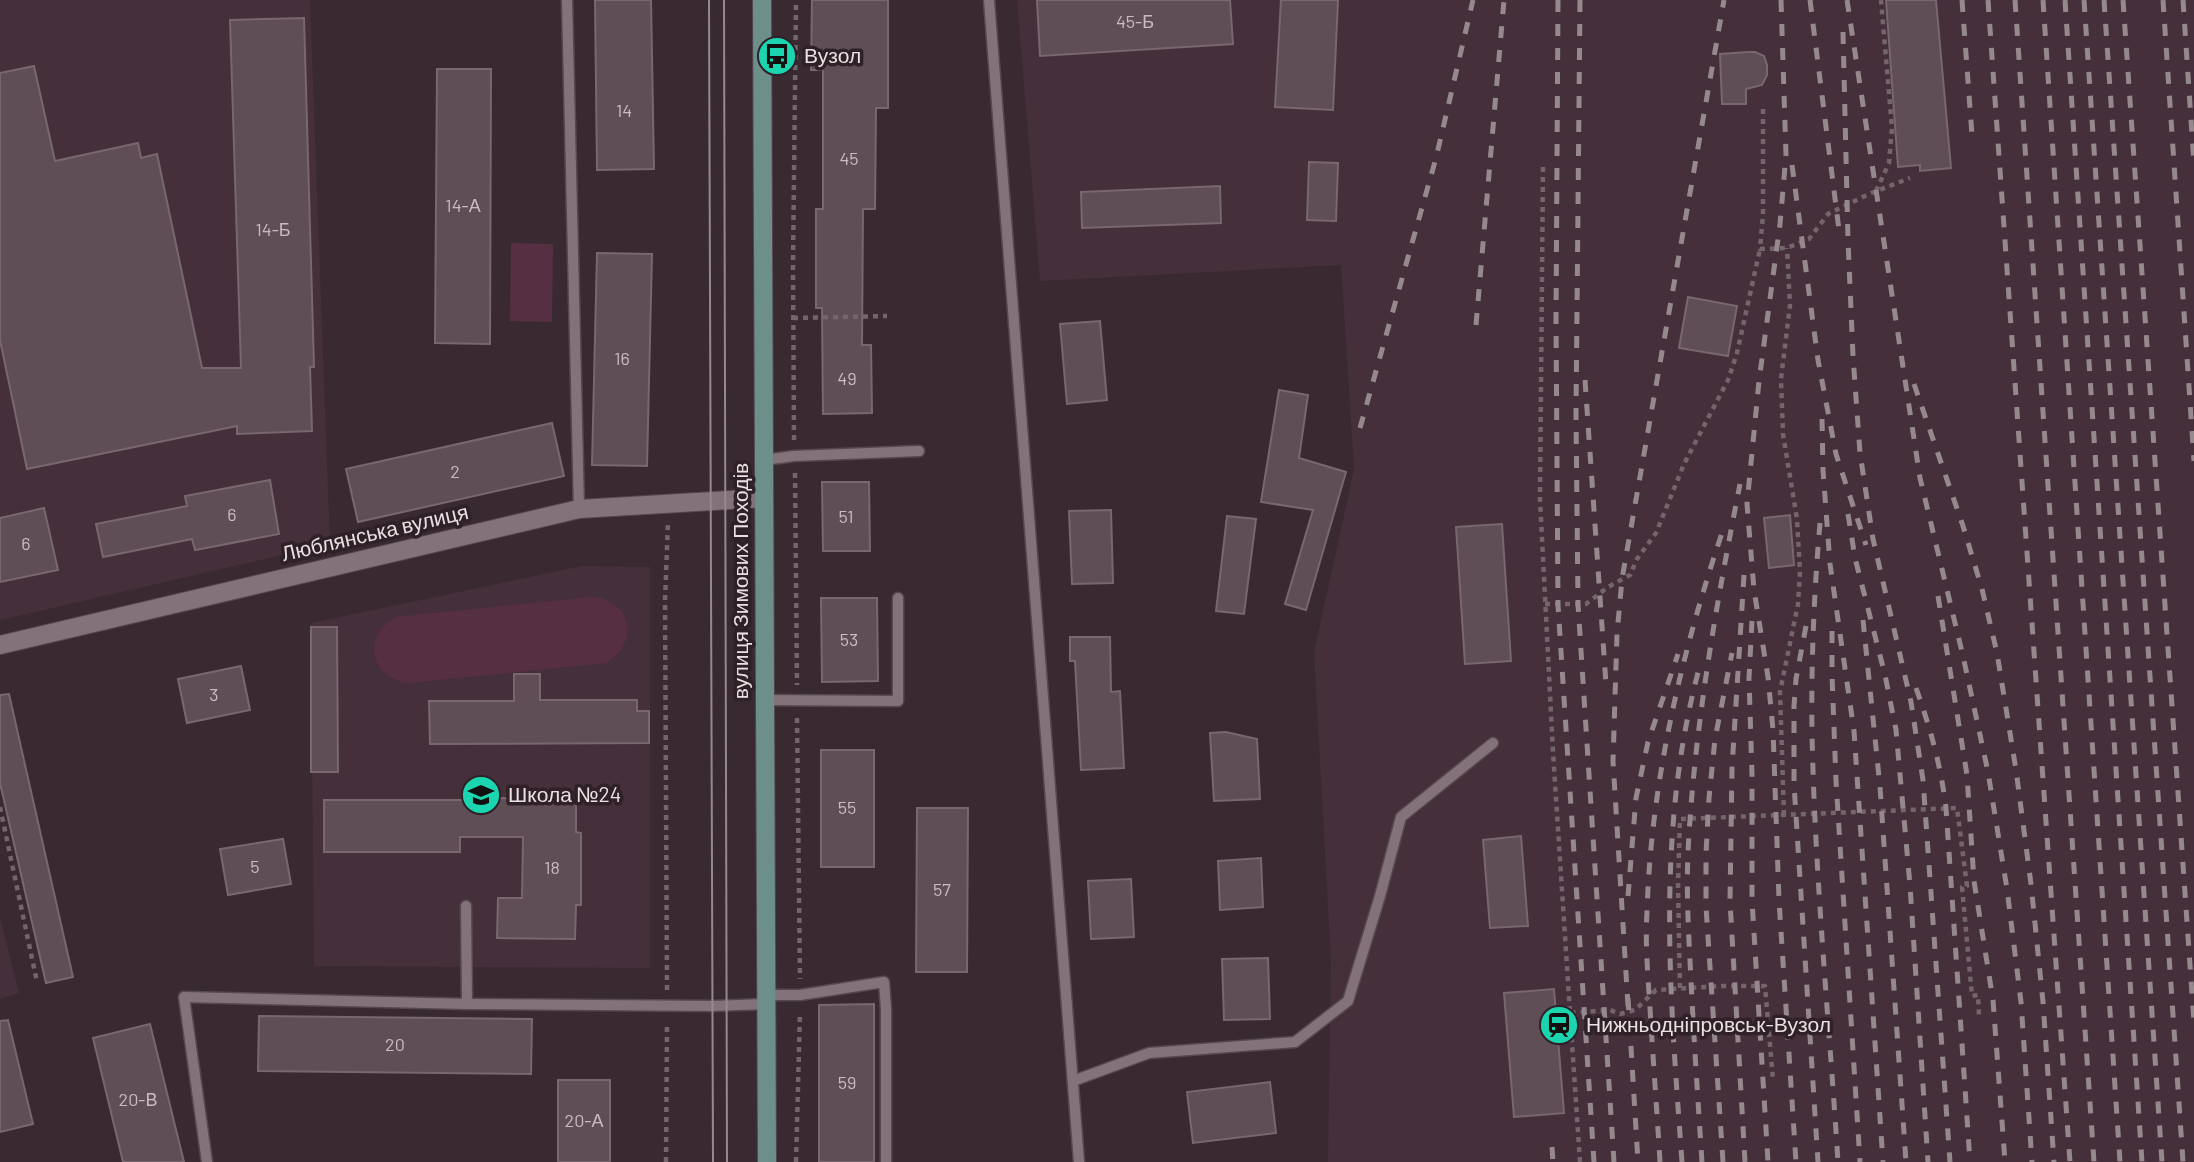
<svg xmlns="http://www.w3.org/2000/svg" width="2194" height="1162" font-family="Barlow,sans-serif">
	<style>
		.built { fill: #452f3a }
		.green { fill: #572f43 }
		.building { fill: #5f4e55; stroke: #78676f; stroke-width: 2 }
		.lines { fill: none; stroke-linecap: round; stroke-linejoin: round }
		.lane-casing { stroke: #55484e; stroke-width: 13 }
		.street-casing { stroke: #55484e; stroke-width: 20 }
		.secondary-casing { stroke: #55484e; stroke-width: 20 }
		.path { stroke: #73656b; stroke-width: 4.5; stroke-dasharray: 5 5; stroke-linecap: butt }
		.lane { stroke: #84727a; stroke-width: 10 }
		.street { stroke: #84727a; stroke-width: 18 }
		.secondary { stroke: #6d8f8a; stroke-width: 18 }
		.tram { stroke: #95898e; stroke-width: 2 }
		.rail { stroke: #95898e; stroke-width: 5; stroke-dasharray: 12 12; stroke-linecap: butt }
		.labels { text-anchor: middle; stroke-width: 7; stroke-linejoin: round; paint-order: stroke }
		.number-label { font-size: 18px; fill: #c7bcc0 }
		.poi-label { font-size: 21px; fill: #eae0e4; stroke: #2f2127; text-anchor: start }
		.street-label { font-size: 21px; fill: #eae0e4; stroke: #2f2127 }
	</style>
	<rect width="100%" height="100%" fill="#392a31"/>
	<g class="built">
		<polygon points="0,0 310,0 330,544 0,620"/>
		<polygon points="1017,0 2194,0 2194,1162 1328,1162 1331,962 1314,653 1354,469 1341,265 1040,281"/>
		<polygon points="582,566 650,567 650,968 314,966 311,623"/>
		<polygon points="0,917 19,993 0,999"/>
	</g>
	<g class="green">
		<polygon points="511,243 553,244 552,322 510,321"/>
		<path d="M592,597C632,600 640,643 606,663L409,683C370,679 361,636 396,617Z"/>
	</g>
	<g class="building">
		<polygon points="595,0 651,0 654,169 597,170"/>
		<polygon points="812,0 888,0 888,108 876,108 875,209 863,209 862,345 871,345 872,413 823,414 822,308 816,308 816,209 823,209 823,70 811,70"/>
		<polygon points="1037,0 1230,0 1233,44 1040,56"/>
		<polygon points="1281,0 1338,0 1333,110 1275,107"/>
		<polygon points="1886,0 1936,0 1951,168 1920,171 1920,165 1898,167"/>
		<polygon points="304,18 314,367 310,367 312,431 237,434 237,426 27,469 0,340 0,73 34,66 55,161 138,143 141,158 157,154 202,368 241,368 230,20"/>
		<polygon points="1748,52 1755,52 1764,56 1767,65 1767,75 1762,85 1746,89 1746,104 1722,104 1720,54"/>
		<polygon points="437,69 491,69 490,344 435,343"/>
		<polygon points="1309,162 1338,163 1336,221 1307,220"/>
		<polygon points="1220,186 1221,223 1082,228 1081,192"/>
		<polygon points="597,253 652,254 647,466 592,465"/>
		<polygon points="1688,297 1737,306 1728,356 1679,348"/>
		<polygon points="1100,321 1107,400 1067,404 1060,324"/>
		<polygon points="1279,390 1308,395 1299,458 1346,472 1306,610 1285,604 1313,510 1261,502"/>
		<polygon points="552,423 564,476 358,522 346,469"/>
		<polygon points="270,480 279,534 195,550 192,539 103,557 96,524 187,506 185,496"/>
		<polygon points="822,482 869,482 870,551 823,551"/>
		<polygon points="44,508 58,570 0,582 0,518"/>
		<polygon points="1111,510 1113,583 1072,584 1069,511"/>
		<polygon points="1790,515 1794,565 1769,568 1764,518"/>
		<polygon points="1227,516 1256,519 1244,614 1216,611"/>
		<polygon points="1502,524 1511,661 1465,664 1456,527"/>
		<polygon points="821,598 877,598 878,681 822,682"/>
		<polygon points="311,627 337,627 338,772 311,772"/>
		<polygon points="1070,637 1110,637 1111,692 1120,691 1124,768 1081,770 1075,661 1070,661"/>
		<polygon points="241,666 250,710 187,723 178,679"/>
		<polygon points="514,674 540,674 540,700 637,700 637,711 649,711 649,743 430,744 429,701 514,701"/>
		<polygon points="9,694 73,977 46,983 0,783 0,695"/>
		<polygon points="1226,732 1257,739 1260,799 1214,801 1210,733"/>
		<rect x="821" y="750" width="53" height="117"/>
		<polygon points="498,798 576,799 576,832 581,833 581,905 576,905 575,939 497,938 498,898 522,898 523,837 460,837 460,852 324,852 324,800 498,800"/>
		<polygon points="917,808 968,808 967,972 916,972"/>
		<polygon points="1521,836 1528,926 1490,928 1483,840"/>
		<polygon points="283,839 291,884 228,895 220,849"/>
		<polygon points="1261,858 1263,907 1220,910 1218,861"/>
		<polygon points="1131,879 1134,937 1091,939 1088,881"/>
		<polygon points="1268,958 1270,1019 1224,1020 1222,959"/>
		<polygon points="1554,989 1564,1113 1514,1117 1504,993"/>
		<polygon points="874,1004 874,1162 819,1162 819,1005"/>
		<polygon points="259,1016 532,1019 531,1074 258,1071"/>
		<polygon points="8,1020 33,1124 0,1132 0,1021"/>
		<polygon points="150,1024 184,1162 123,1162 93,1038"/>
		<rect x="558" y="1080" width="52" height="82"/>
		<polygon points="1270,1082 1276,1133 1193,1143 1187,1092"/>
	</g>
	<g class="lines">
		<g class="lane-casing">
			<g id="lane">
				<polyline points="567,0 579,509"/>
				<polyline points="989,0 1079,1162"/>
				<polyline points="764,460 794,456 919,451"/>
				<polyline points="764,700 898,701 898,598"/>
				<polyline points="466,906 467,1004"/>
				<polyline points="765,995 800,995 884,982 886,1009 886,1162"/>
				<polyline points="1073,1081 1149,1053 1295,1042 1348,1001 1380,896 1401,817 1493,743"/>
				<polyline points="207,1162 184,997 467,1004 713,1006 765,1004"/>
			</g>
		</g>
		<g class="street-casing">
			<polyline id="street" points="0,645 579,509 764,498"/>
		</g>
		<g class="secondary-casing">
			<polyline id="secondary" points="762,0 767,1162"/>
		</g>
		<g class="path">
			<polyline points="1763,109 1763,215 1760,249 1787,248 1809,239 1828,214 1869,194 1910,178"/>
			<polyline points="1543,167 1540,499 1553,752 1570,1013"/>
			<polyline points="1876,191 1889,163 1892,128 1881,0"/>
			<polyline points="793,318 887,316"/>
			<polyline points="794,440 793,264 796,0"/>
			<polyline points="795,473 797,685"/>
			<polyline points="1545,604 1586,604 1608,587 1630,575 1637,559 1656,533 1684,464 1728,380 1737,353 1760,249"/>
			<polyline points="797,718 800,979"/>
			<polyline points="0,807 37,982"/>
			<polyline points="1784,815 1780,692 1798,604 1800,572 1797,519 1783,434 1781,379 1790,305 1787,248"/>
			<polyline points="1680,988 1678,885 1680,819 1957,808 1967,886 1962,887 1972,996 1978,995 1979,1016"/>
			<polyline points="667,990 665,601 668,522"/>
			<polyline points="666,1162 667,1023"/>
			<polyline points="796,1162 800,1012"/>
			<polyline points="1580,1162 1570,1013 1610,1010 1620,1014 1635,1010 1656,990 1722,986 1765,986 1773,1080"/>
		</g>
		<use href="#lane" class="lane"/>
		<use href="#street" class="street"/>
		<use href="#secondary" class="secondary"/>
		<g class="tram">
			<polyline points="709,0 713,1162"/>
			<polyline points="724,0 727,1162"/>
		</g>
		<g class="rail">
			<polyline points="1558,0 1556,320 1558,605 1594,1162"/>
			<polyline points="1580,0 1576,414 1578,604 1614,1162"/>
			<polyline points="1781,0 1786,155 1780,224 1759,381 1747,504 1754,590 1768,677 1773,730 1779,900 1796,1162"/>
			<polyline points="1810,0 1840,238"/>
			<polyline points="1847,0 1920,478 1963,656 1988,772 2007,889 2021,1002 2032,1162"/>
			<polyline points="1962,0 1972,135"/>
			<polyline points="1988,0 2070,1162"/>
			<polyline points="2015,0 2094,1162"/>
			<polyline points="2043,0 2120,1162"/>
			<polyline points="2065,0 2142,1162"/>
			<polyline points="2084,0 2162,1162"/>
			<polyline points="2104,0 2183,1162"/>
			<polyline points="2123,0 2194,1023"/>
			<polyline points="2163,0 2194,461"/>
			<polyline points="2183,0 2194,165"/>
			<polyline points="1843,32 1848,240 1853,356 1860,453 1873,539 1911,702 1923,780 1950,1162"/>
			<polyline points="1792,165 1818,360 1836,454 1866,545"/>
			<polyline points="1476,325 1504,0"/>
			<polyline points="1585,380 1606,684"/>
			<polyline points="1914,384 1963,526 1982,589 1997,653 2016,770 2031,884 2043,1002 2054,1162"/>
			<polyline points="1822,419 1823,470 1830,564 1854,731 1883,1162"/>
			<polyline points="1360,428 1436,158 1473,0"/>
			<polyline points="1848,514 1855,558 1885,675 1896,730 1910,885 1928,1162"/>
			<path d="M1820,523C1814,593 1811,663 1812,734C1815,877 1829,1020 1838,1162"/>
			<polyline points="1744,575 1732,768 1730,901 1745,1162"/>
			<polyline points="1938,596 1967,775 1974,881 1993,1000 2005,1162"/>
			<polyline points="1863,620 1880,787 1906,1162"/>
			<polyline points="1752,621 1749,678 1752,775 1752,900 1768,1162"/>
			<polyline points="1806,626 1796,679 1794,706 1794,784 1818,1162"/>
			<polyline points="1832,631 1832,675 1836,781 1860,1162"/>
			<path d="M1916,688C1930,727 1941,766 1946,808L1970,1162"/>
			<polyline points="1628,896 1636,798 1648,742 1678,654"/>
			<polyline points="1628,998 1638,1162"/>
			<polyline points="1628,1006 1613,761 1617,634 1622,579 1724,0"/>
			<polyline points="1552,1147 1553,1162"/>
			<path d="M1660,1162C1657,1111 1653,1059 1650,1008C1648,976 1645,944 1647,912C1651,780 1682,651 1724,527"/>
			<path d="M1682,1162C1670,994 1655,830 1700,665"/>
			<path d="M1702,1162C1698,1102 1694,1041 1691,981C1689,939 1686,896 1688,853C1694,729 1716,606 1740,484"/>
			<polyline points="1723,1162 1706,907 1706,853 1709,798 1715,739 1732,653"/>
		</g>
	</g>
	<defs>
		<g id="bus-disc" transform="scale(2.0125)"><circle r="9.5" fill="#1bd5b1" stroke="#2f2127"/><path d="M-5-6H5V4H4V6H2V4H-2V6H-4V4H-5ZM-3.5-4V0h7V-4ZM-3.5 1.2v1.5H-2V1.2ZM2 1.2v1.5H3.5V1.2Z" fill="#111"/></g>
		<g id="school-disc" transform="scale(2.0125)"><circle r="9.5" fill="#1bd5b1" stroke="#2f2127"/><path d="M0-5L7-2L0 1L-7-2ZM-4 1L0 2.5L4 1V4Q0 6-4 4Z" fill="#111"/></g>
		<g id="station-disc" transform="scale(2.0125)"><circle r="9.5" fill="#1bd5b1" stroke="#2f2127"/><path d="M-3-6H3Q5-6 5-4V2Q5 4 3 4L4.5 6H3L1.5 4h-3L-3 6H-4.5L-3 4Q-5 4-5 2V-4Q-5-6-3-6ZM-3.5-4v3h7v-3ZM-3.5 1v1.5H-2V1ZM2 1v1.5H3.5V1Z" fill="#111"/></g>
	</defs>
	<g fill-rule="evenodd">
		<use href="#bus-disc" x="777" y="56"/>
		<use href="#school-disc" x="481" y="795"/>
		<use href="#station-disc" x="1559" y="1025"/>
	</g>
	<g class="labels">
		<g class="number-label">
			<text x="1135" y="28">45-Б</text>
			<text x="624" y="117">14</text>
			<text x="849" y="165">45</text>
			<text x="463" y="212">14-А</text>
			<text x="273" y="236">14-Б</text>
			<text x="622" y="365">16</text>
			<text x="847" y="385">49</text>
			<text x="455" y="478">2</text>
			<text x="232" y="521">6</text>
			<text x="846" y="523">51</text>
			<text x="26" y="550">6</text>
			<text x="849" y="646">53</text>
			<text x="214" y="701">3</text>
			<text x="847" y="814">55</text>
			<text x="255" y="873">5</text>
			<text x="552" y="874">18</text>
			<text x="942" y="896">57</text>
			<text x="395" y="1051">20</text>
			<text x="847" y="1089">59</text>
			<text x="138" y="1106">20-В</text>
			<text x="584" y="1127">20-А</text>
		</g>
		<g class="poi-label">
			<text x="804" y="63">Вузол</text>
			<text x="508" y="802">Школа №24</text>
			<text x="1586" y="1032">Нижньодніпровськ-Вузол</text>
		</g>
		<g class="street-label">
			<text transform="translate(375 533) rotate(-13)" y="7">Люблянська вулиця</text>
			<text transform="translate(741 581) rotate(-90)" y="7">вулиця Зимових Походів</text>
		</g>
	</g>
</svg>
